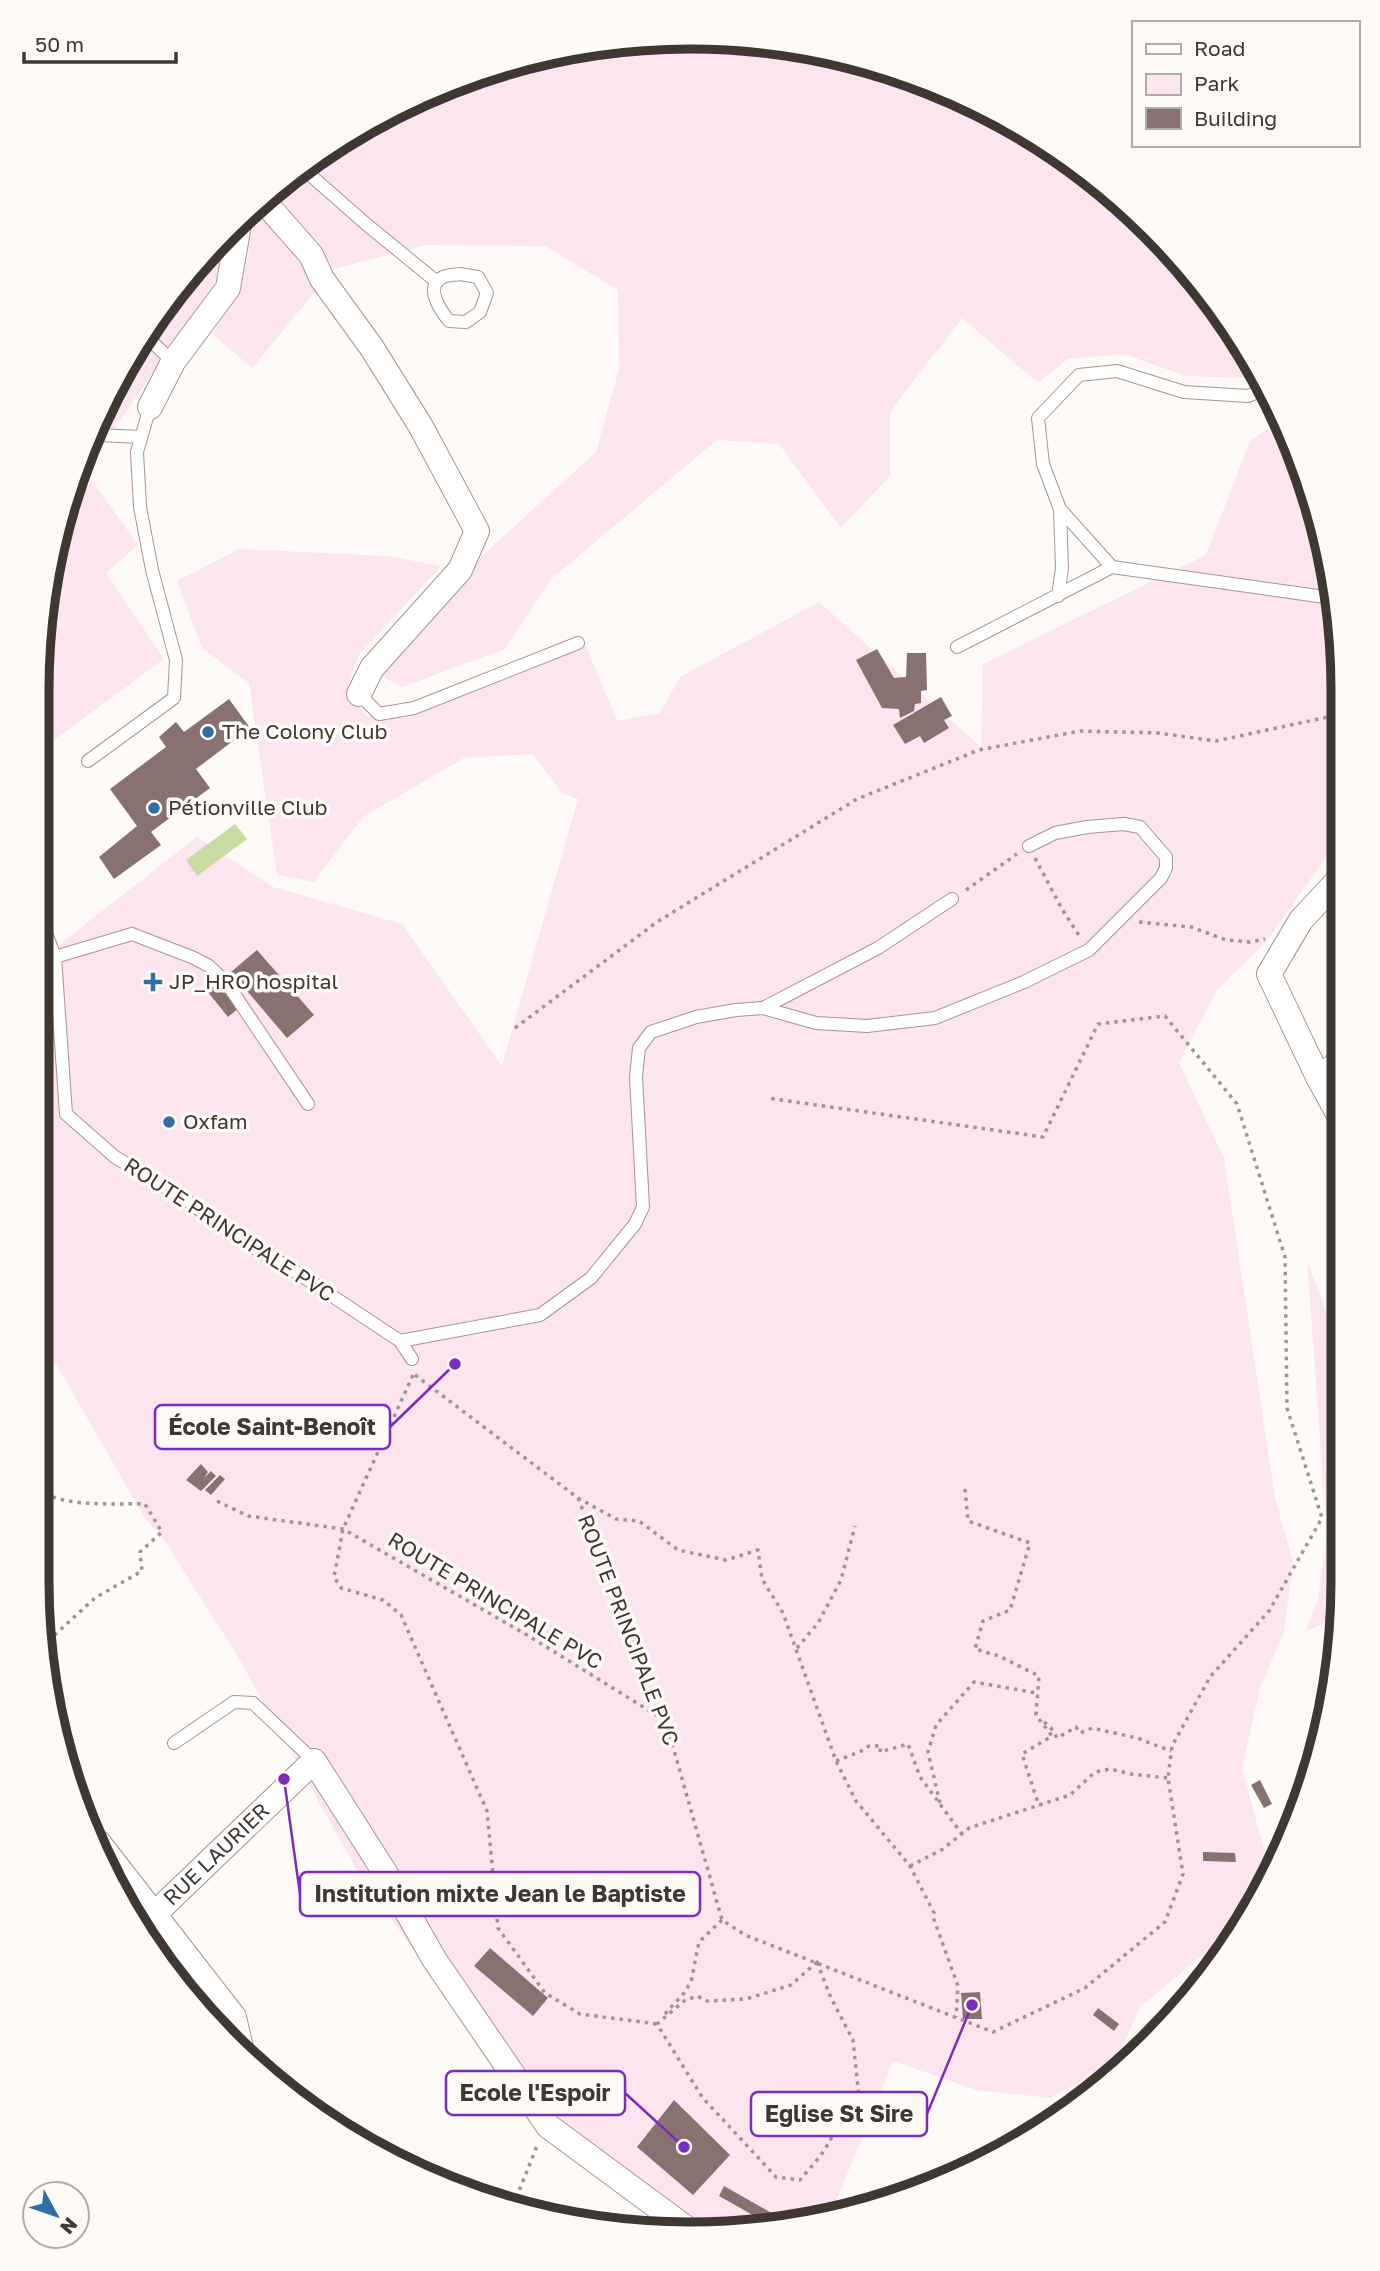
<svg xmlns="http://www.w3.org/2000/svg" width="1380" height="2271" font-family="'Golos Text',sans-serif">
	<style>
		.green { fill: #fce5ef }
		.water { fill: #c7dca3 }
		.building { fill: #887270 }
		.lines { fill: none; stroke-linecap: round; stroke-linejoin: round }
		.service-casing { stroke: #a89689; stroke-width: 14 }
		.minor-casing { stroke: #a89689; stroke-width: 26 }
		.path { stroke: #9d9793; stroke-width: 3.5; stroke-dasharray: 3.5 5; stroke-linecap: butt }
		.service { stroke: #fff; stroke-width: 12 }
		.minor { stroke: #fff; stroke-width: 24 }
		.poi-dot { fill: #306fa6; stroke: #fefaf7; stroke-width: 2.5 }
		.labels { text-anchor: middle; stroke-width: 7; stroke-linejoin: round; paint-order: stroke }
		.poi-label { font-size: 21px; fill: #3f3732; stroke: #fefaf7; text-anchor: start }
		.street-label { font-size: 21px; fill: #3f3732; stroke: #fefaf7 }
		.rim { fill: none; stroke: #3f3732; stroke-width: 9 }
		.leader { fill: none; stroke: #7b2cbf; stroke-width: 2.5 }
		.callout-dot { fill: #7b2cbf; stroke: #fefaf7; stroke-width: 2.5 }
		.callout { fill: #fefaf7; stroke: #7b2cbf; stroke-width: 2.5 }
		.callout-label { font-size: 23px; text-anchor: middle; font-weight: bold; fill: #3f3732 }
	</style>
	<rect width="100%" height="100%" fill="#fefaf7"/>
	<g class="green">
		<polygon points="732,38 859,59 979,104 1087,171 1181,260 1259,371 1246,378 1186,376 1124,354 1068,359 1038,383 962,318 890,412 890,476 841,528 779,444 717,440 551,579 505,649 402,687 381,676 484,554 596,452 619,369 618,290 545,246 425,245 334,269 252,368 212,334 241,290 259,199 363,124 464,79 472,91 497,67 604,42"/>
		<polygon points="223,238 217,279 105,442 92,431 172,293"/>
		<polygon points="1281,419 1309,480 1342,647 1341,836 1266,942 1217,990 1179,1063 1224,1158 1275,1498 1293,1562 1284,1632 1260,1688 1242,1768 1270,1871 1233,1937 1210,1949 1140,2007 1115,2063 1050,2098 976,2090 893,2061 832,2211 702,2232 558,2150 359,1874 237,1655 164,1540 145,1518 38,1333 41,884 56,947 197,837 273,887 402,924 502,1066 578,799 563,794 533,754 464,758 363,817 314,882 277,875 249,683 202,648 177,581 239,549 388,556 441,566 359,655 347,688 367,716 406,718 586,646 617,721 660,713 680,677 819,602 981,747 983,664 1206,555 1250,441"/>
		<polygon points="80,464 138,545 106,573 164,659 41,750 42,605"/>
		<polygon points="1307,1260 1339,1346 1338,1616 1305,1632 1318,1600 1327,1534"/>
	</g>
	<polygon class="water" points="235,824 247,839 197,876 186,860"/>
	<g class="building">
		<polygon points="877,649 894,678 906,677 907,653 926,653 927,690 921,691 921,703 915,704 914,711 900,718 899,709 882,708 856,660"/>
		<polygon points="941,697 952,716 944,720 949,728 924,743 920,736 905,744 893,725"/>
		<polygon points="229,699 250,728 196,769 210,788 151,832 161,845 114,879 99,857 137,826 110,789 166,747 159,737 176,722 184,732"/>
		<polygon points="257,950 314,1015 287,1038 231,972"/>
		<polygon points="218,982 240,1007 228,1017 207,991"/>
		<polygon points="201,1464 208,1472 204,1478 211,1471 216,1476 201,1491 186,1480"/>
		<polygon points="220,1475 225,1479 211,1495 205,1490"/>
		<polygon points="1260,1780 1272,1804 1264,1808 1251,1785"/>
		<polygon points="1295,1827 1291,1835 1280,1839 1278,1833"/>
		<polygon points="1203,1852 1235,1853 1236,1862 1203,1861"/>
		<polygon points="490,1948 548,1998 533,2016 474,1966"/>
		<polygon points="980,1992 982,2019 963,2019 961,1993"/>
		<polygon points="1098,2008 1119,2024 1114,2031 1093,2015"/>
		<polygon points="674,2100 730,2155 693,2195 637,2147"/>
		<polygon points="724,2186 782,2219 765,2222 719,2196"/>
	</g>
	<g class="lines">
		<g class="service-casing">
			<g id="service">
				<polyline points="305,166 308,173 366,224 437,282"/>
				<path d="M460,274L478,277L487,293L480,312L466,322L449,321C441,311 423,286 443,277C447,275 455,275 460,274Z"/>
				<polyline points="146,336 173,362"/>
				<polyline points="1267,388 1248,396 1184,392 1117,371 1079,375 1038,418 1043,464 1060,509 1112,567 1332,598"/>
				<polyline points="88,437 98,435 141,437"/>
				<polyline points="1058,596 1062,568 1060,509"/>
				<polyline points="957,647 1112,567"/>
				<polyline points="359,694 379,714 414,708 578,643"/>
				<polyline points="88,761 174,698 176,660 152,570 140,507 137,452 150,407"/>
				<polyline points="952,899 878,948 763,1008 816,1023 867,1026 935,1018 1024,982 1089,950 1161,878 1166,868 1166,857 1140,827 1124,824 1087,827 1055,833 1029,846"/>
				<polyline points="41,920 55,957 66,1114 115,1157 185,1199 243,1242 290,1268 400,1341 412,1359"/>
				<polyline points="55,957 132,934 194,958 209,966 226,982 308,1104"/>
				<polyline points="400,1341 540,1315 591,1278 635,1224 643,1207 636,1077 639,1048 651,1032 696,1017 736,1010 763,1008"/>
				<polyline points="174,1743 234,1702 253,1703 314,1761"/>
			</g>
		</g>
		<g class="minor-casing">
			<g id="minor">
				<polyline points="261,198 311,255 322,279 372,348 420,425 477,531 460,570 372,668 359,694"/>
				<polyline points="150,407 173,362 228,288 240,219"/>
				<polyline points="1318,1077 1340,1062"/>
				<polyline points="1340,1117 1318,1077 1269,974 1301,920 1341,877"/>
				<polyline points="99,1843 234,2017 241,2048"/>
				<path id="s1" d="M143,1925L314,1761L384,1871L434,1959L548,2126L694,2234"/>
			</g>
		</g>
		<g class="path">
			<polyline points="1035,858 1062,909 1080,937"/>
			<polyline points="966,890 1017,854"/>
			<polyline points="1139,922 1191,927 1226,940 1250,942 1265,939"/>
			<polyline points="515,1028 657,922 857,799 979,750 1080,731 1158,733 1216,741 1342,714"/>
			<polyline points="413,1375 343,1529 334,1577 341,1588 383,1600 401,1615 487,1811 498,1928 545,1993 580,2014 657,2024"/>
			<polyline points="415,1375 578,1498 616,1519 639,1521 678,1550 726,1560 758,1550 762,1579 783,1613 836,1761 856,1801 910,1866 934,1913 933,1917 958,1986 956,2017"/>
			<polyline points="965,1489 968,1521 1030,1543 1010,1610 983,1621 975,1649 999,1656 1039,1676 1036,1715 1052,1736 1022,1754 1039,1806"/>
			<path d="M37,1490C69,1508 109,1503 145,1504L162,1532L140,1552L142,1571L95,1598L47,1642"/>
			<polyline points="578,1498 666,1722 722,1920 745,1935 993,2032 1085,1988 1165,1922 1183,1874 1168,1778 1172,1746 1210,1677 1269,1611 1322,1518 1287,1408 1285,1257 1237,1104 1165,1016 1098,1024 1043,1137 767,1098"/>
			<polyline points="217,1501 248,1516 343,1529 527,1635 666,1721"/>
			<polyline points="797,1648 818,1623 841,1580 855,1526"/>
			<polyline points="1044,1722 1051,1728 1057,1738 1076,1727 1080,1733 1092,1728 1137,1738 1171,1751"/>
			<polyline points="836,1761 864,1750 869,1746 881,1746 880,1752 908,1744 920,1777 962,1834"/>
			<polyline points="940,1803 928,1752 936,1725 974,1682 1037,1693"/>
			<polyline points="910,1866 943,1849 969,1828 1070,1795 1095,1772 1110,1769 1131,1774 1168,1778"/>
			<path d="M817,1962L831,1998L853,2040L860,2107C836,2121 838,2129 825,2149C818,2160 808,2170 800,2180L776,2177L702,2097L657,2024L684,2001L697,1996L707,2001L746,1999L791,1985Z"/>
			<polyline points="665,2014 684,1993 691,1982 699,1942 722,1920"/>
			<polyline points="520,2206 517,2196 537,2146"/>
		</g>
		<use href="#service" class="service"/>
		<use href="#minor" class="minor"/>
	</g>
	<g class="poi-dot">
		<circle cx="208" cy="732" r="7"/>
		<circle cx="154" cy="808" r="7"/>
		<path d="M149.5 971.5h7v7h7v7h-7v7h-7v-7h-7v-7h7z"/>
		<circle cx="169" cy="1122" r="7"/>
	</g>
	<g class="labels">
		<g class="poi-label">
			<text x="222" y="739">The Colony Club</text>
			<text x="168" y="815">Pétionville Club</text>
			<text x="169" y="989">JP_HRO hospital</text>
			<text x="183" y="1129">Oxfam</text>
		</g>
		<g class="street-label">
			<text transform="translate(229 1230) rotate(33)" y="7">ROUTE PRINCIPALE PVC</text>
			<text transform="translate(495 1601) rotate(31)" y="7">ROUTE PRINCIPALE PVC</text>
			<text transform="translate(628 1630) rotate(69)" y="7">ROUTE PRINCIPALE PVC</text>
			<text dy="7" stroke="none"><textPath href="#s1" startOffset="102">RUE LAURIER</textPath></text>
		</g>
	</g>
	<path d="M0 0H1380V2271H0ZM690 49H690A641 641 0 0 1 1331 690V1581A641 641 0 0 1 690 2222H690A641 641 0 0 1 49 1581V690A641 641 0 0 1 690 49Z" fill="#fefaf7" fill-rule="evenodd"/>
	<path class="rim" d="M690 49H690A641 641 0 0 1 1331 690V1581A641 641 0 0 1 690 2222H690A641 641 0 0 1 49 1581V690A641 641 0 0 1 690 49Z"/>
	<path class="leader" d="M455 1364L390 1427M284 1779L300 1894M684 2147L625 2093M972 2005L927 2114"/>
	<g class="callout-dot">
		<circle cx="455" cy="1364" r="7"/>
		<circle cx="284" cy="1779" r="7"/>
		<circle cx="684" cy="2147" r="7"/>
		<circle cx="972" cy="2005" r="7"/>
	</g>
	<g class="callout">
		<rect x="155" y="1405" width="235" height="44" rx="7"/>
		<rect x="300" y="1872" width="400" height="44" rx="7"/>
		<rect x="446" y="2071" width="179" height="44" rx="7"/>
		<rect x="751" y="2092" width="176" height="44" rx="7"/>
	</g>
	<g class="callout-label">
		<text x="272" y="1435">École Saint-Benoît</text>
		<text x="500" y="1902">Institution mixte Jean le Baptiste</text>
		<text x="535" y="2101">Ecole l'Espoir</text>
		<text x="839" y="2122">Eglise St Sire</text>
	</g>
	<rect x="1132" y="21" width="228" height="126" fill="#fefaf7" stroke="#b2aca8" stroke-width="2"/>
	<rect x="1146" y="44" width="35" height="10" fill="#ffffff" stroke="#b2aca8" stroke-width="2"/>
	<text x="1194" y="56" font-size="21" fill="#3f3732">Road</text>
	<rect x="1146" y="74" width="35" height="21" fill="#fce5ef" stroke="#b2aca8" stroke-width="2"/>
	<text x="1194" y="91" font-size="21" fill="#3f3732">Park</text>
	<rect x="1146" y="108" width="35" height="21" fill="#887270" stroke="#b2aca8" stroke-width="2"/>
	<text x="1194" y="126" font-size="21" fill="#3f3732">Building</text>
	<g transform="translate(56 2215) rotate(130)"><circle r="33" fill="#fefaf7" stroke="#b2aca8" stroke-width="2"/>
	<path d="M0-5L12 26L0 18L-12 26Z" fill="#306fa6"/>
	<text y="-10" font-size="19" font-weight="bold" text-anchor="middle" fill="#3f3732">N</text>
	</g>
	<path d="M24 52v10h152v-10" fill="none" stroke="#3f3732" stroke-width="3.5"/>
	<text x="35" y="52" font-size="21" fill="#3f3732" stroke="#fefaf7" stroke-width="5" paint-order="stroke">50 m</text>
</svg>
